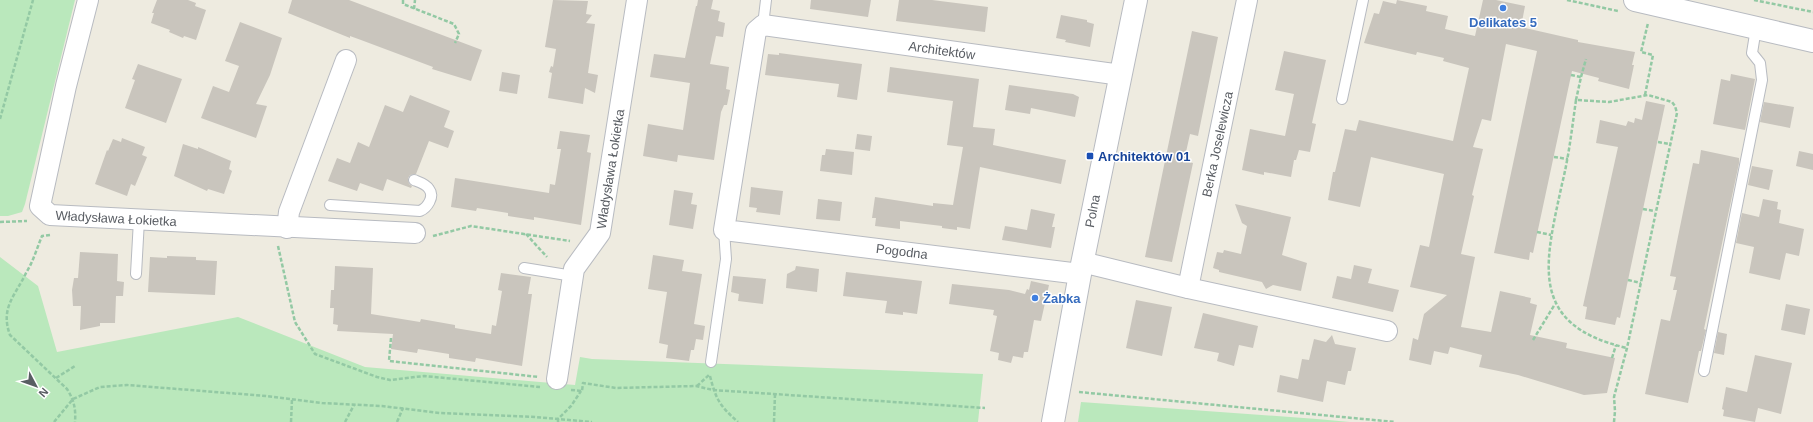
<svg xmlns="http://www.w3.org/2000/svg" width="1813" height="422" font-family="Helvetica,sans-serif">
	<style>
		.green { fill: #bae8bc }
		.building { fill: #c9c5bd }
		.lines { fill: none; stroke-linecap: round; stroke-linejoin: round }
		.service-casing { stroke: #b8bbc1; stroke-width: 12 }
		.minor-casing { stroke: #b8bbc1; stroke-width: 22 }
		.tertiary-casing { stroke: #b8bbc1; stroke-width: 24 }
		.path { stroke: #93c9a4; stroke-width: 2.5; stroke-dasharray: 4 2; stroke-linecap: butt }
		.service { stroke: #fff; stroke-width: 10 }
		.minor { stroke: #fff; stroke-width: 20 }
		.tertiary { stroke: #fff; stroke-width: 22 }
		.shop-dot { fill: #3f7fe0; stroke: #fff; stroke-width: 1.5 }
		.transit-dot { fill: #1a4fb4; stroke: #fff; stroke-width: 1.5 }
		.labels { text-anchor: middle; stroke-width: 3; stroke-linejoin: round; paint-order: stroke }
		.shop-label { font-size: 13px; font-weight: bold; fill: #366cbe; stroke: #fff }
		.street-label { font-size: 13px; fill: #595d63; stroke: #fff }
		.transit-label { font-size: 13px; font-weight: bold; fill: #164399; stroke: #fff; text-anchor: start }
	</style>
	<rect width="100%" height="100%" fill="#eeebe0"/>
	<g class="green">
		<polygon points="0,0 75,0 25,204 22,212 8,216 0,216"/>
		<polygon points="0,257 38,286 57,352 238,317 365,367 575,385 580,357 592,359 983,374 978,422 0,422"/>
		<polygon points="1081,402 1317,419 1350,422 1078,422"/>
	</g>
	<g class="building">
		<polygon points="157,0 188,0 196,3 195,6 206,10 196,40 184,36 183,38 169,32 170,30 151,23 154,13 152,13"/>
		<polygon points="292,0 349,0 482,50 471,81 432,69 433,67 361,40 350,36 350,38 288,13"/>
		<polygon points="553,0 588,1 586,14 592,15 586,23 595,24 588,73 598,75 595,93 585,88 583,104 548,98 552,73 549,72 551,66 553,67 556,49 545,47"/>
		<polygon points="698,0 713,0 711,9 720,11 718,21 725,23 723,37 716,36 710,64 729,67 726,89 730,90 727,105 724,105 721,112 714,160 678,155 677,162 643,156 648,124 683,130 690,83 650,77 654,54 685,58 696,6 697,6"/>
		<polygon points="811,0 871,0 868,17 810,9"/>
		<polygon points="899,0 932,0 988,7 985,32 896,21"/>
		<polygon points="1397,0 1427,6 1426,11 1448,16 1445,29 1475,36 1483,0 1496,0 1525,6 1521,27 1578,40 1578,42 1635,52 1632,65 1634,65 1629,89 1598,81 1599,78 1572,71 1533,253 1530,252 1529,260 1494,253 1537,51 1506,44 1491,121 1482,119 1473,147 1483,149 1472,195 1474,196 1461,254 1475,257 1461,327 1491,332 1500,291 1531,298 1530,303 1537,305 1530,335 1567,343 1566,348 1615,358 1607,393 1584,395 1518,375 1479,367 1482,355 1450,347 1448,354 1434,351 1431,365 1409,360 1413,338 1418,340 1424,314 1447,295 1410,287 1420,245 1429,247 1444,174 1371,157 1360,207 1328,200 1333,172 1335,172 1345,129 1356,131 1359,120 1453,141 1469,68 1443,61 1444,58 1417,52 1416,55 1364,43 1374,13 1379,14 1383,1 1396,4"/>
		<polygon points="1061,15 1087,20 1087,22 1094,24 1090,47 1065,42 1066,40 1056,38"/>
		<polygon points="240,22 282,38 270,75 256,104 267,106 256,138 201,118 213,86 229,92 239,66 225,61"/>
		<polygon points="1192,31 1218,37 1198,136 1190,134 1184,161 1193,163 1172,262 1145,257"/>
		<polygon points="1284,51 1326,60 1312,123 1316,124 1310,152 1299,150 1296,160 1294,160 1291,177 1264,172 1264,175 1242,170 1250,129 1285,136 1294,94 1275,90"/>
		<polygon points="779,53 862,64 857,100 837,97 839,84 765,75 768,54 779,55"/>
		<polygon points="138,64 182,79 166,123 125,108 135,80 132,79"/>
		<polygon points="890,67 979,79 973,127 995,129 993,145 1066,160 1061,184 980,167 970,229 957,227 957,230 942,228 942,226 900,221 900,229 875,226 876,218 872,218 875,197 933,206 933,203 953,205 963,147 947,145 953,101 887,92"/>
		<polygon points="502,72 520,75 517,94 499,91"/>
		<polygon points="1731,74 1755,79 1745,130 1713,124 1721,79 1730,81"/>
		<polygon points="1009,85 1073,94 1079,97 1075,117 1031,108 1030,114 1005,110"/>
		<polygon points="410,95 450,111 444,127 454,131 448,148 429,141 416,174 410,175 408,178 409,184 412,186 411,188 387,179 383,191 360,183 357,191 328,181 337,158 350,163 358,142 369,147 385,105 403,112"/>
		<polygon points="1646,101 1665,105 1620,318 1617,317 1615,325 1585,319 1587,307 1583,306 1618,147 1596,143 1600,120 1626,126 1628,121 1634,123 1635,118 1642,120"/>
		<polygon points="1764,102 1794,107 1790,128 1760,122"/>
		<polygon points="560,131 590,135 587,152 591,153 581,225 534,217 534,220 508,216 508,213 477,208 476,211 451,207 455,178 549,193 550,184 555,185 561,149 557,149"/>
		<polygon points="857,134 872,136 870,151 855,149"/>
		<polygon points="122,138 145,147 142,155 147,157 135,186 131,184 127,196 95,184 107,150 108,151 113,139 121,142"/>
		<polygon points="183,144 198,149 198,147 231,161 229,169 232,171 224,194 208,189 207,191 174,176"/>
		<polygon points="826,149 854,152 852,175 820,171 822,155 825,155"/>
		<polygon points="1701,150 1739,158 1739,163 1704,329 1706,330 1701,351 1699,351 1688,403 1645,394 1661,319 1670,321 1677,290 1673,290 1676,277 1670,276 1693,163 1699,164"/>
		<polygon points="1799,151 1813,154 1813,170 1796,166"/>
		<polygon points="1752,166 1773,170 1769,190 1748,185"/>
		<polygon points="751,187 783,191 780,215 756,212 757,208 749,207"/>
		<polygon points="674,190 693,193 691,204 697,205 693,229 669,225"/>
		<polygon points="818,199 842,202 840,221 816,219"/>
		<polygon points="1763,199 1778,202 1777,209 1781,210 1779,223 1804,229 1799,256 1786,253 1780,280 1749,273 1754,247 1736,243 1742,213 1759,217"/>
		<polygon points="1235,204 1291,217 1282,255 1307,263 1301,291 1273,285 1266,289 1262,282 1219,272 1219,270 1213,268 1217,252 1223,253 1224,250 1241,254 1247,226 1242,223"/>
		<polygon points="1031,209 1055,214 1052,227 1055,227 1051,248 1002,240 1005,226 1027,230"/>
		<polygon points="80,252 118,254 117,281 124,282 123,296 116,296 115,323 100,323 100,326 80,330 81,306 73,306 72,290 74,278 78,278"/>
		<polygon points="653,255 684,260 682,271 702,274 694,324 705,326 703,340 696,339 694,350 691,350 689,361 666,358 668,345 659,343 667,292 648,289"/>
		<polygon points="167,256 196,257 196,260 217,261 215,295 148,292 150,257 167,258"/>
		<polygon points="1354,265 1372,269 1368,283 1399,290 1393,312 1332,298 1337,276 1351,279"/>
		<polygon points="335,266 373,268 371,314 420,322 421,319 455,325 455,328 491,334 492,325 496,326 502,291 498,290 501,273 531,277 528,294 532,294 522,366 476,358 475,362 449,358 449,354 418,349 417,353 391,349 393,334 337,331 338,325 333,324 334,308 330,308 331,290 334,290"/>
		<polygon points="796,266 819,269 817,292 786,288 787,274 795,270"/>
		<polygon points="846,272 922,281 917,314 903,312 903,315 885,313 887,301 843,296"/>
		<polygon points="733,276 766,279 763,304 738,301 739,294 731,292"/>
		<polygon points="1031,281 1049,285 1041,321 1034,320 1028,352 1024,352 1023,358 1013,356 1011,363 998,360 999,353 990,351 997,316 993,315 994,310 949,304 952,284 1009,290 1025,294 1027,289 1029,290"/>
		<polygon points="1136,300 1172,307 1162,356 1126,348"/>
		<polygon points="1786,304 1810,309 1805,335 1781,330"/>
		<polygon points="1203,313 1258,326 1253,348 1239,345 1234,366 1217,361 1219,353 1194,348"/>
		<polygon points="1718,332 1727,334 1724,355 1714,353"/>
		<polygon points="1332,335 1335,344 1356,348 1351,371 1348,371 1345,385 1327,381 1323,402 1277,392 1280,375 1298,379 1302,359 1309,360 1314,339 1326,342"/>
		<polygon points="1755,355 1792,363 1781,414 1758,408 1755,422 1723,416 1724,410 1722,409 1726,387 1747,392"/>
	</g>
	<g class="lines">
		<g class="service-casing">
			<g id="service">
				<polyline points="763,25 766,0"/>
				<polyline points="1342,99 1363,0"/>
				<path d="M330,205L420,211C427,208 435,197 429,189C426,184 419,182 414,180"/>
				<polyline points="524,268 573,276"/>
				<polyline points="136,274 139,220"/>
				<polyline points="711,362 726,259 724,230"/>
				<polyline points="1704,371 1762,80 1760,63 1752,53 1756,28"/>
			</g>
		</g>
		<g class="minor-casing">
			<g id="minor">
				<polyline points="88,0 66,86 40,206 50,215 415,233"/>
				<polyline points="287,228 289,212 346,60"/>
				<polyline points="1082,262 1188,288 1387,331"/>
				<polyline points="1080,274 724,230 756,31 763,25 1121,75"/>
				<polyline points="1188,288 1247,0"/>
				<polyline points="557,379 574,269 600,233 637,0"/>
			</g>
		</g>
		<g class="tertiary-casing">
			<g id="tertiary">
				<polyline points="1635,0 1813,41"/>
				<polyline points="1053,422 1080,274 1136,0"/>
			</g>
		</g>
		<g class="path">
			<polyline points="403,0 403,4 454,24 459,34 455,43"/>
			<polyline points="1567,0 1618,11"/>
			<polyline points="1754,0 1813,12"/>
			<polyline points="414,9 415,0"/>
			<polyline points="1571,75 1581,77 1576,100"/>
			<polyline points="1581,77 1586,59"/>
			<polyline points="1645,95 1653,55 1641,52 1648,23"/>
			<polyline points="0,119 33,0"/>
			<polyline points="1658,142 1669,144"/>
			<polyline points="1554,157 1568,159"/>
			<polyline points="1643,209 1655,211"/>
			<polyline points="0,222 27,221"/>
			<polyline points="1537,232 1551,235"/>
			<polyline points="526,234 547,257"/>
			<path d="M50,235L42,236C37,248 33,262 26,273C15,296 0,308 10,335L67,389C74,400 76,409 75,422"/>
			<polyline points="433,236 471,226 570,241"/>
			<polyline points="278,246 295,322 315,354 377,377 390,380 424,376 540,387"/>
			<polyline points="1628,280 1641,283"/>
			<polyline points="391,338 389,361 539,377"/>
			<polyline points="1533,340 1555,304"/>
			<polyline points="1612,358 1616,345"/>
			<path d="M710,376C716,400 720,406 738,422"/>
			<polyline points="56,378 75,366"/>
			<polyline points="697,386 709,375"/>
			<polyline points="571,390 582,391 583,383 616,388 696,386 713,390 985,408"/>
			<polyline points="1079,392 1395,422"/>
			<polyline points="54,422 73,399 100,387 127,385 266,396 322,403 382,406 440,413 535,417 592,422"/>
			<polyline points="291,422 292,399"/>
			<polyline points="345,422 354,405"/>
			<polyline points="397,422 403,408"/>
			<polyline points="558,422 558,419 571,406 581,391"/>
			<polyline points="774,422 775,394"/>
			<path d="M1614,422L1615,411L1614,397L1627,348L1677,113L1675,106L1672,102L1648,95L1609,102L1576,100C1572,128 1569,156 1562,184C1545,263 1527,325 1627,348"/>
		</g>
		<use href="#service" class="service"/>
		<use href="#minor" class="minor"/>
		<use href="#tertiary" class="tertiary"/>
	</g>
	<g class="shop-dot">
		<circle cx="1503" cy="8" r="4"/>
		<circle cx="1035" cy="298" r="4"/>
	</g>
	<rect class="transit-dot" x="1086" y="152" width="8" height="8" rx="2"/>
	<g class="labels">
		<g class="shop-label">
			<text x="1503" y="27">Delikates 5</text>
			<text x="1043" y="303" text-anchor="start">Żabka</text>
		</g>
		<g class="street-label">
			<text transform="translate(942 50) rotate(8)" y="5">Architektów</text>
			<text transform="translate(1217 144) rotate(-78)" y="5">Berka Joselewicza</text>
			<text transform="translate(610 169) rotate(-81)" y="5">Władysława Łokietka</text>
			<text transform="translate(1092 211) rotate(-79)" y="5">Polna</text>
			<text transform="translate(116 218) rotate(3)" y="5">Władysława Łokietka</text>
			<text transform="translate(902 251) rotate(7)" y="5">Pogodna</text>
		</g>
		<g class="transit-label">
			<text x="1098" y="161">Architektów 01</text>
		</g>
	</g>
	<g transform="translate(36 386) rotate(131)" stroke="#ffffff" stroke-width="3" paint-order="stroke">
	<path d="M0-3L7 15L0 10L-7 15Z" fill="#595d63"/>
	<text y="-6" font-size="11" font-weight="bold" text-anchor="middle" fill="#595d63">N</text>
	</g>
</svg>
